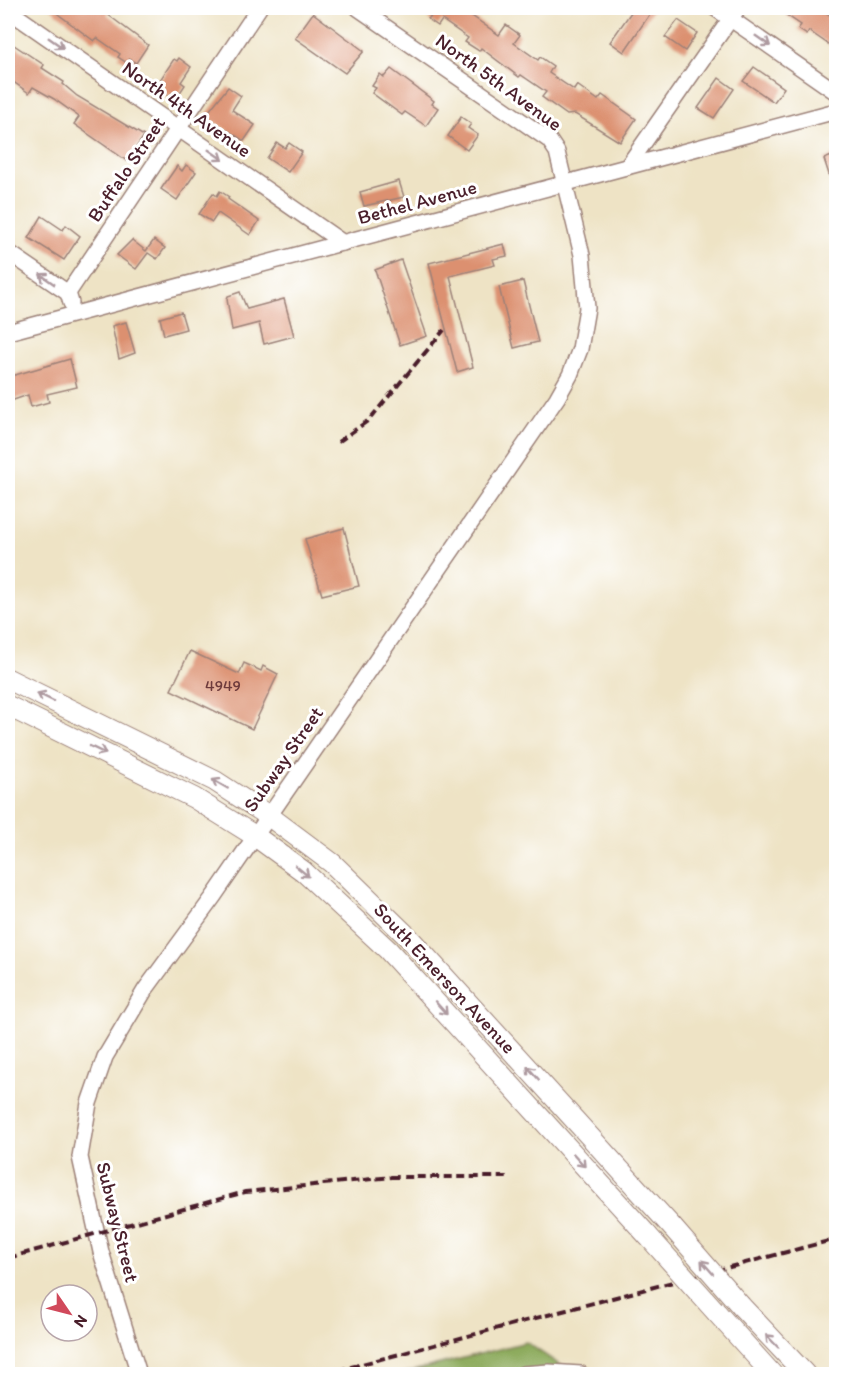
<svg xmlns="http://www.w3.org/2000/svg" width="844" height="1382" font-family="Itim,sans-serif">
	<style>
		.forest { fill: #8dab5d; stroke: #6c6544; stroke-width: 1.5 }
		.building { fill: #dc906f }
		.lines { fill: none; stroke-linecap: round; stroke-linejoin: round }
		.minor-casing { stroke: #9c8178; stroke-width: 18 }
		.major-casing { stroke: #9c8178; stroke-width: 22 }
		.minor { stroke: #fff; stroke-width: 15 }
		.major { stroke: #fff; stroke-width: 20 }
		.rail { stroke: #4a1f2b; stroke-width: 4; stroke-dasharray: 9 4.5; stroke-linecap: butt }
		.major-bridge-casing { stroke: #9c8178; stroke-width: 22; stroke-linecap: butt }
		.major-bridge { stroke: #fff; stroke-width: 20 }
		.oneway { stroke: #ae9aa0 }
		.labels { text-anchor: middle; stroke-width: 6; stroke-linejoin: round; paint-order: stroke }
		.number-label { font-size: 16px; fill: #6e3b3c }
		.street-label { font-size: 20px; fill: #4a1f2b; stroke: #fff }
	</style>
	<rect width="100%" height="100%" fill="#fff"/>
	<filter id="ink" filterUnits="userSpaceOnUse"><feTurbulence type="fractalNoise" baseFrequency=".0167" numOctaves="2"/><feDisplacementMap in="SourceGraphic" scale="12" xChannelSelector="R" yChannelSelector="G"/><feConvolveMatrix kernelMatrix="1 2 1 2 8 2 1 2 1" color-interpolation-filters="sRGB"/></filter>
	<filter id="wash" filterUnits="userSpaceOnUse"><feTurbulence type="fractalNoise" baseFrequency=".008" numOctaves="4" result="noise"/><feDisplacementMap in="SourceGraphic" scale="24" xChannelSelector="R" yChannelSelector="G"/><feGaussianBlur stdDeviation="1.35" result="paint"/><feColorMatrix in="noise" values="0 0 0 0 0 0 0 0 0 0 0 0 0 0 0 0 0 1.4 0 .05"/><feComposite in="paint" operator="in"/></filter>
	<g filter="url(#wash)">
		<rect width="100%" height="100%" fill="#eee3c5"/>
		<polygon class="forest" points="526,1342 573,1374 401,1374"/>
		<g id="blocks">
			<g class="building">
				<polygon points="50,8 112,8 107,14 148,45 136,63 130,59 127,63 118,57 120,54 97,38 94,41"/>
				<polygon points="418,8 469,8 475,11 472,16 499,35 506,25 520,35 514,43 538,60 540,57 553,66 549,73 574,90 577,85 598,100 602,95 636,119 620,142 575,114 567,115 542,97 546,92 521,75 519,77 481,48 479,51 465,42 468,38 442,20 438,26 428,19 431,16"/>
				<polygon points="634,8 654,8 624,52 610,42"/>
				<polygon points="776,8 819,8 837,20 837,50 809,31 807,35 798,29 801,25"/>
				<polygon points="313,13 364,51 345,73 295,38"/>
				<polygon points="678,20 697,33 685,51 665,37"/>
				<polygon points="8,41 44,65 42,68 64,82 63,84 77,96 144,136 127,161 74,124 79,117 54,99 33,87 29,93 8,78"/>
				<polygon points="179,58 191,67 181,82 185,85 177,97 172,93 170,97 161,91 164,87 158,83 174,59 177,61"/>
				<polygon points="754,67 784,88 774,102 743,81"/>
				<polygon points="391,69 434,101 432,104 438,108 426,126 405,112 402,115 372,93 376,88 372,86 380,74 384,77"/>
				<polygon points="719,78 734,89 714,118 698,108"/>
				<polygon points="228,87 241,96 232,110 255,125 244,141 205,116"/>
				<polygon points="461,117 471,124 468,128 478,135 467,150 448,136"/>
				<polygon points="277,143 285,148 289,143 302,152 288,172 267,158"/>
				<polygon points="837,154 837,190 834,190 824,159"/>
				<polygon points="186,165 196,172 177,200 161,189 177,166 182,171"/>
				<polygon points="399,181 404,197 364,206 360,192"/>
				<polygon points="220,191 229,197 228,199 259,221 250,235 218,213 212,222 199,214 213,193 217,196"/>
				<polygon points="42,216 63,230 66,225 80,236 64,260 29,238"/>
				<polygon points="132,240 146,251 154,240 165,248 157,259 148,253 136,269 117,255"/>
				<polygon points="504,244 507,256 493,259 495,265 450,276 473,367 457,372 429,263"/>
				<polygon points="401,260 427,336 400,345 375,270"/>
				<polygon points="523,281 538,342 514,348 499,287"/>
				<polygon points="240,292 247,309 284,299 294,336 264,344 259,323 232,330 227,299 228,296"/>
				<polygon points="181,312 186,329 164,335 160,318"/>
				<polygon points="126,322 135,353 119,359 112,326"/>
				<polygon points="70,359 77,387 47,394 49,402 31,407 28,395 8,402 8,377"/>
				<polygon points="344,528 359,586 322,595 305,539"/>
				<polygon points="190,651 239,674 244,663 261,671 263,666 278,674 252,729 171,690"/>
			</g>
		</g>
	</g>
	<g filter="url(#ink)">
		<use href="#blocks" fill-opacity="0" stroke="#9c8178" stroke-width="1.5"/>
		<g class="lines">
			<g class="minor-casing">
				<g id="minor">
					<polyline points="715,8 836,92"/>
					<polyline points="8,10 343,243"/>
					<polyline points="627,167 738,8"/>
					<polyline points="8,252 68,293 71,303"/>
					<polyline points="68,293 259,8"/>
					<polyline points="8,332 836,111"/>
					<polyline points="139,1374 101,1252 80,1157 89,1103 105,1057 145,990 214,896 557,398 570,375 580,349 587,308 582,255 557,152 549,140 358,8"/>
					<polyline points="523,1374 549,1372 581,1374"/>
				</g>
			</g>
			<g class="major-casing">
				<g id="major">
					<polyline points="8,679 215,781 269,816 332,863 410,939 673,1228"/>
					<polyline points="8,706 194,798 255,836 303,871 388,950 648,1236"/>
					<polyline points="741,1306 805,1374"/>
					<polyline points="717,1313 772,1374"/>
				</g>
			</g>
			<use href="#minor" class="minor"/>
			<use href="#major" class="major"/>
			<g class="rail">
				<polyline points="338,442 369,420 444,330"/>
				<polyline points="8,1258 245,1192 392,1177 511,1177"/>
				<polyline points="324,1374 836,1239"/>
			</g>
			<g class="major-bridge-casing">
				<g id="major-bridge">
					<polyline points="673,1228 741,1306"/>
					<polyline points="648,1236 717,1313"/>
				</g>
			</g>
			<use href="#major-bridge" class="major-bridge"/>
		</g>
		<defs><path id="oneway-shaft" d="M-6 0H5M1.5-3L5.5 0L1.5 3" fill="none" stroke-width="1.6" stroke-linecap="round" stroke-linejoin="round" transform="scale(1.5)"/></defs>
		<g class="oneway">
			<use href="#oneway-shaft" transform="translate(763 41) rotate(35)"/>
			<use href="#oneway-shaft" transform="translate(56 43) rotate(35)"/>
			<use href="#oneway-shaft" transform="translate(216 155) rotate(35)"/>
			<use href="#oneway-shaft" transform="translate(47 279) rotate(-145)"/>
			<use href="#oneway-shaft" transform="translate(45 697) rotate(-154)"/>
			<use href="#oneway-shaft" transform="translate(98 750) rotate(26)"/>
			<use href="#oneway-shaft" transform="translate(220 784) rotate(-150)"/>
			<use href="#oneway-shaft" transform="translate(302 871) rotate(39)"/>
			<use href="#oneway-shaft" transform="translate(441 1008) rotate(48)"/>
			<use href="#oneway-shaft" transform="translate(533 1073) rotate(-132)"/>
			<use href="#oneway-shaft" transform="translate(579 1160) rotate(48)"/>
			<use href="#oneway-shaft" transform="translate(707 1267) rotate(-131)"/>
			<use href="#oneway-shaft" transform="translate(772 1341) rotate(-134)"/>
		</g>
	</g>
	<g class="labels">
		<g class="number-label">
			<text x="223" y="691">4949</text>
		</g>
		<g class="street-label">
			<text transform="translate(499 82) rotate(36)" y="7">North 5th Avenue</text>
			<text transform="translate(187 109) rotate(35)" y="7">North 4th Avenue</text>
			<text transform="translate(126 169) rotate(-56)" y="7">Buffalo Street</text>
			<text transform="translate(417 202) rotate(-15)" y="7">Bethel Avenue</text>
			<text transform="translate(283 759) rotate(-55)" y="7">Subway Street</text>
			<text transform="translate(445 978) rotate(47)" y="7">South Emerson Avenue</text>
			<text transform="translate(118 1222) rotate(76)" y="7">Subway Street</text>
		</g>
	</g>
	<rect width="844" height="1382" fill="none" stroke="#fff" stroke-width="30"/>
	<g transform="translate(69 1313) rotate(125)"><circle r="28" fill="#ffffff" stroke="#b7a5aa" stroke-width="1.5"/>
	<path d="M0-4.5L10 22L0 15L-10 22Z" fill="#d1495b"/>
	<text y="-9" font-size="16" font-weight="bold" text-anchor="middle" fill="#4a1f2b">N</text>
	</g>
</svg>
